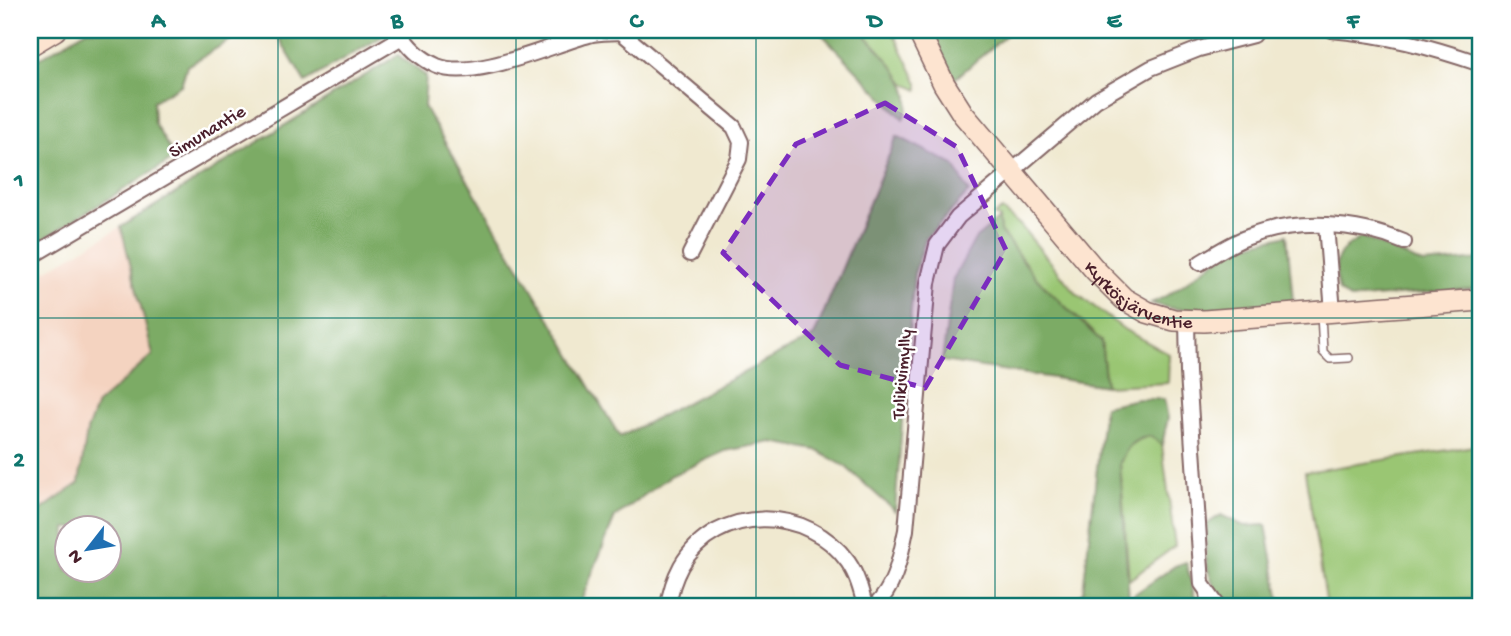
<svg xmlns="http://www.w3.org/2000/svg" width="1511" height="636" font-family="'Gochi Hand',sans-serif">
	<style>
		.built { fill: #f4d3c0 }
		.green { fill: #9ac673; stroke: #72724f; stroke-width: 2 }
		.forest { fill: #7bab65; stroke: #626548; stroke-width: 2; fill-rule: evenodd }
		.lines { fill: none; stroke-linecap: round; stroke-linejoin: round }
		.lane-casing { stroke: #846665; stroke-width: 10 }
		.street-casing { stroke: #846665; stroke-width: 18 }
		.secondary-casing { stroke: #846665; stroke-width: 24 }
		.lane { stroke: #fff; stroke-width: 7 }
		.street { stroke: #fff; stroke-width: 14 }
		.secondary { stroke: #fde4d0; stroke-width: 21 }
		.marked { fill: #7b2cbf; fill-opacity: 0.2; stroke: #7b2cbf; stroke-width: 5; stroke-dasharray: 14 9; stroke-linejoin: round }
		.grid { fill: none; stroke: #0f766e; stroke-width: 2; stroke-opacity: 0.55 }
		.labels { text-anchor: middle; stroke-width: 5; stroke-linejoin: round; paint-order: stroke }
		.street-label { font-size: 19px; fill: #4a1f2b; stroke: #fff }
		.neatline { fill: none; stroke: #0f766e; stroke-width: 2.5 }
		.grid-label { font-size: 23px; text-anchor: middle; font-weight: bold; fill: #0f766e }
	</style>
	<rect width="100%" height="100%" fill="#fff"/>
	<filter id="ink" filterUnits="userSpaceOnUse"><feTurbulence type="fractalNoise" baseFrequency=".0143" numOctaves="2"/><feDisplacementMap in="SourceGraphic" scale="14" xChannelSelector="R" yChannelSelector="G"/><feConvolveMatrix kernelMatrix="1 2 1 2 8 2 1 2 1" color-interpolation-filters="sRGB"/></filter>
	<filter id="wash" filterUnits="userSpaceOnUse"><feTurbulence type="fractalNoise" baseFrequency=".00686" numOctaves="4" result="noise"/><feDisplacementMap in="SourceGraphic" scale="28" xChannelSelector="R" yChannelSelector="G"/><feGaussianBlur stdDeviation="1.57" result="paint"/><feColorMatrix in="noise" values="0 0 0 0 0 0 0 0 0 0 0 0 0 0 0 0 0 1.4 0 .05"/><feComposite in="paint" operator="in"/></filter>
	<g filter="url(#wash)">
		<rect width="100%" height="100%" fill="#f0e9d0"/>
		<polygon class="built" points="121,227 153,355 97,404 87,431 79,483 30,518 30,280"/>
		<g class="green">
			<polygon points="861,30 892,30 918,83 918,90 906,84"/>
			<polygon points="1002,210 1020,225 1076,293 1125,330 1169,354 1168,383 1106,386 1101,341 1038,280 1000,231 999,219 994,215"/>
			<path d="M1151,436L1162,445L1175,546L1129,580L1120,463C1127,446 1133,440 1151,436Z"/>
			<polygon points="1481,445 1481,597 1423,606 1327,606 1305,472"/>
		</g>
		<g class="forest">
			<polygon points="87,30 247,30 187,66 181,85 153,101 154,123 175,158 38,242 30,228 30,64"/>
			<polygon points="274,30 380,30 383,36 305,82"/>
			<path d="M818,30H861C880,53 923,87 903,119Z"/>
			<polygon points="928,30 1012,30 950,83"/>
			<path d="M398,55L426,76L424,107L620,437L814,336L897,136L954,165L969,192L926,238L914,274L895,511L846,467L816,450L772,442L725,451L670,476L615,517L581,601L582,606H388L384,600L371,606H30V518L79,483L87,431L97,404L153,355L121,227ZM66,528H108V570H66Z"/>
			<polygon points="999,219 1000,231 1038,280 1101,341 1106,386 942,361 953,279 975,239"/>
			<path d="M1287,235L1293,301C1251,305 1190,318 1151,303C1182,291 1204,264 1234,250C1249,242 1270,240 1287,235Z"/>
			<path d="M1362,237L1423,264L1481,259V288L1350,299L1339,291C1333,259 1334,254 1362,237Z"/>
			<path d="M1138,399H1164L1168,418L1162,445L1151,436C1133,439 1127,446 1120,463L1129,598L1175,566L1186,562L1197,606H1071L1083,591L1104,406Z"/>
			<path d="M1221,515L1244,526L1266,525L1281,606H1226C1205,575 1204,561 1207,524Z"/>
		</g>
	</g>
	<g filter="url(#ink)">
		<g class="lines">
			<g class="lane-casing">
				<g id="lane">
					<polyline points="1321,314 1323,352 1330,359 1349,358"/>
					<polyline points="1203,589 1205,606"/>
				</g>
			</g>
			<g class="street-casing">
				<g id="street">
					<path d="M398,30C407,45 421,59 437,66C474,81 551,45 589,35C599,32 610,33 621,32L734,127L741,142L739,159L690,254"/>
					<path d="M1331,30C1387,35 1428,46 1481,64"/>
					<polyline points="1326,225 1333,312"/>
					<polyline points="30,257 402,37"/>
					<path d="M1200,263C1216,253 1231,243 1248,237C1297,218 1356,222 1404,242"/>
					<polyline points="1187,320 1188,373 1202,584 1218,606"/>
					<path d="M668,606C670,592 674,579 681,566C717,504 808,505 848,562C857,575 861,590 865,606"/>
					<path d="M875,606C896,586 900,557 906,530L928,283L937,245L958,217L1096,100L1151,68L1199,49L1253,35"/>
				</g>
			</g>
			<g class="secondary-casing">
				<g id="secondary">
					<path id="s1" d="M918,30L944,84L963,114L1095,270L1124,299L1147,312L1174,320L1204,321L1481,300"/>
					<polyline points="30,45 55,30"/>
				</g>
			</g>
			<use href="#lane" class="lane"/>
			<use href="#street" class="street"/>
			<use href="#secondary" class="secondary"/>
		</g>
	</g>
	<path class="marked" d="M885,103L957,147L1006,250L925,388L840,365L723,253L796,144Z"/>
	<path class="grid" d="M278,30V606M516,30V606M756,30V606M995,30V606M1233,30V606M30,318H1481"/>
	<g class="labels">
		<g class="street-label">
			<text transform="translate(206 130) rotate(-31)" y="7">Simunantie</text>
			<text dy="7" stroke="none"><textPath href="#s1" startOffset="352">Kyrkösjärventie</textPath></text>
			<text transform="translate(900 374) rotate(-85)" y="7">Tulikivimylly</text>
		</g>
	</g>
	<rect width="1511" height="636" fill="none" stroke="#fff" stroke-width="77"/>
	<g transform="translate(88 549) rotate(239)"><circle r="33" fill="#ffffff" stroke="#b7a5aa" stroke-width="2"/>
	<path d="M0-5L12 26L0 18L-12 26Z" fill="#1f6fb2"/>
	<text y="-10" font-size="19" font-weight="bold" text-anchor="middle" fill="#4a1f2b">N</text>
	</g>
	<rect x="38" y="38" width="1434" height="560" class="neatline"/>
	<g class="grid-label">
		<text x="158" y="27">A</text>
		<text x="397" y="27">B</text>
		<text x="636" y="27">C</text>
		<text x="875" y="27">D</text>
		<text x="1114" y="27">E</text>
		<text x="1353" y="27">F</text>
		<text x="19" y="186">1</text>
		<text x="19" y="466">2</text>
	</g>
</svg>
